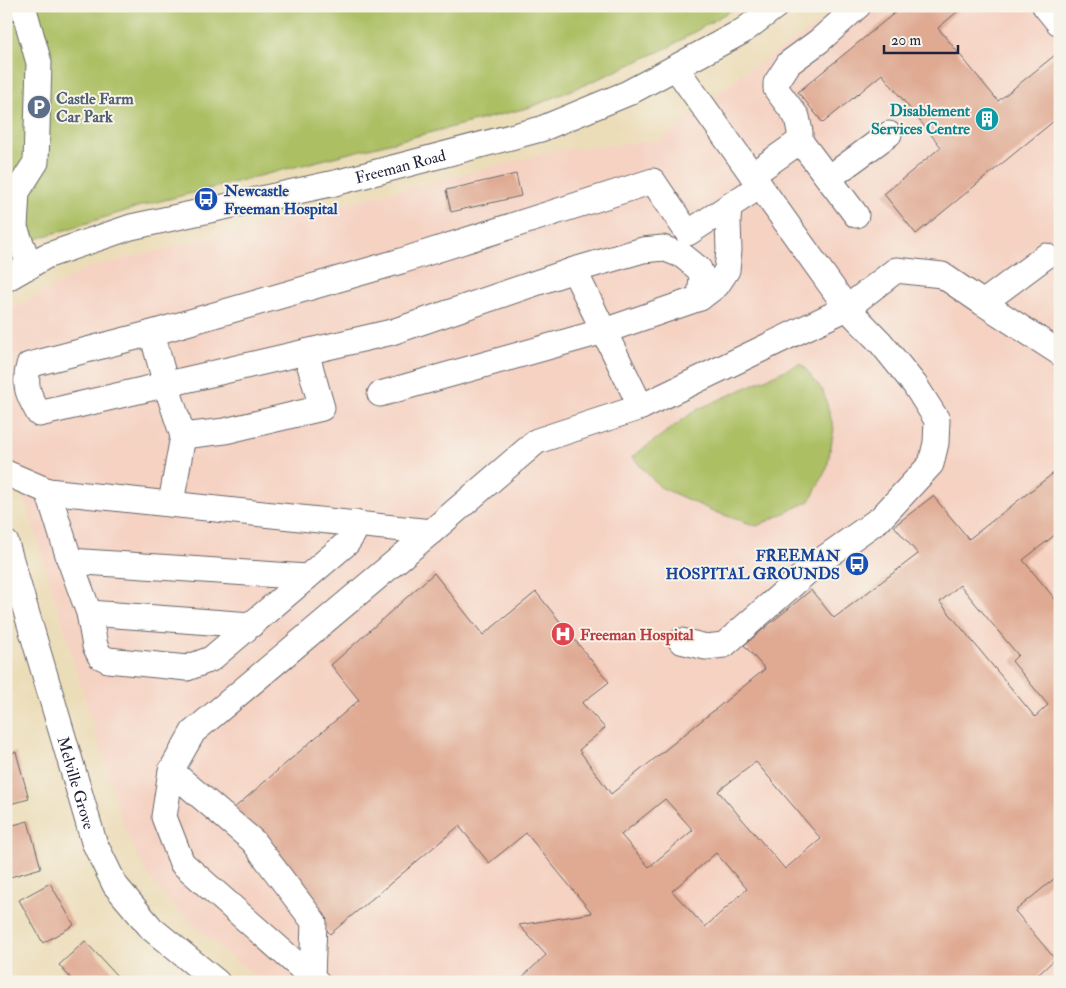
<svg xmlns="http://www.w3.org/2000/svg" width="1066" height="988" font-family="'IM FELL Double Pica',serif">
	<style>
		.built { fill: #f5d2c2 }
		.green { fill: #acbf63; stroke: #67704f }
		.building { fill: #dfa992; fill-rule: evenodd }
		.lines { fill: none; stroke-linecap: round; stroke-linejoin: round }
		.minor-casing { stroke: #696367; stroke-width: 27 }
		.minor { stroke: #fff; stroke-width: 25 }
		.labels { text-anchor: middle; stroke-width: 4; stroke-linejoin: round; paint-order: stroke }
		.service-label { font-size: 16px; font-weight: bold; fill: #4e5e75; stroke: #f7f3e8; text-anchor: start }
		.culture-label { font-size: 16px; font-weight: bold; fill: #0d838f; stroke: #f7f3e8; text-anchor: end }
		.street-label { font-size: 16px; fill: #22223b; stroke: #f7f3e8 }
		.transit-label { font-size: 16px; font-weight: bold; fill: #164399; stroke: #f7f3e8; text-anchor: start }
		.health-label { font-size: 16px; font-weight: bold; fill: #be3a42; stroke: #f7f3e8; text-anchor: start }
	</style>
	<rect width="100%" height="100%" fill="#f7f3e8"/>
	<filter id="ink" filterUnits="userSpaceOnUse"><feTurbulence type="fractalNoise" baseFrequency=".02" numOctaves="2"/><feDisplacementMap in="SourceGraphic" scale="10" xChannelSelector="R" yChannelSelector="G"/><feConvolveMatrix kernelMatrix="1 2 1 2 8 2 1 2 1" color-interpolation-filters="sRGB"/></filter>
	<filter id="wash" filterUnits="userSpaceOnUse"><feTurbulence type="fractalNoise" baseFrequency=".0096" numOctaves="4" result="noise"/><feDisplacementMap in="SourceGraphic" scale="20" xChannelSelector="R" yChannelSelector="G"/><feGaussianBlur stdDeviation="1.12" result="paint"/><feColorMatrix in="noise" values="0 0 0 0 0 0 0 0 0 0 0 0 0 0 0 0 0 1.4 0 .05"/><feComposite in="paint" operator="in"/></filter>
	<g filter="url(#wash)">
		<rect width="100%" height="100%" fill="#ecddb9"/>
		<polygon class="built" points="842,6 1060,6 1060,982 261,982 188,921 150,879 125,831 6,437 6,314 8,311 88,268 559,150 660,140 745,72 837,11"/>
		<g class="green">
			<polygon points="6,6 738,6 669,47 596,80 531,107 141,206 36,239 6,256"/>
			<polygon points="801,363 823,391 834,429 827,468 810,501 757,526 715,512 660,487 632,457 696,410"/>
		</g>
		<g id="blocks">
			<g class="building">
				<polygon points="903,6 964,6 938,28 998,101 1060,51 1060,116 916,234 884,194 941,147 882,74 823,123 798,92"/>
				<polygon points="516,174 521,196 451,212 446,190"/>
				<path d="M1060,468V531L1023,560L1060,605V874L1015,911L1055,959L1038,975L1044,982H517L546,955L519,925L592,913L526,833L489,863L459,826L330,934L232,810L359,700L331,665L434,573L483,635L536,592L609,682L582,703L605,728L579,750L611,794L765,669L744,645L811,590L834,618L918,554L894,526L933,496L969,539ZM960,585L1018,655L1012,661L1048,705L1035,717L940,602ZM756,762L821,839L785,869L718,791ZM665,799L693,830L649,867L621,835ZM716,853L747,889L705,927L672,891Z"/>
				<polygon points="16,752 29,799 6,805 6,754"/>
				<polygon points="28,821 41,868 7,878 6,827"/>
				<polygon points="50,883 74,925 43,943 19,900"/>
				<polygon points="85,941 118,977 113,982 74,982 59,965"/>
			</g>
		</g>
	</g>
	<g filter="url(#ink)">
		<use href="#blocks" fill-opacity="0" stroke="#696367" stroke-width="1"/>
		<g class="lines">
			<g class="minor-casing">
				<g id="minor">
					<polyline points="23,6 39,63 36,162 17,192 15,228 30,266"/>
					<polyline points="1045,6 1058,22 1060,22"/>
					<polyline points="676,68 847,308 881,343 915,385 937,420 936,443 931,464 881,518 816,564 724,645 706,647 681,641"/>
					<polyline points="800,141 856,215"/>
					<polyline points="752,175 800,141 800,132 797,117 776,89 776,83 789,63 819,41 858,6"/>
					<polyline points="829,178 889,134"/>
					<path d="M760,186L688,233L653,181L401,261L152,333L29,365C23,386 29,396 39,414L392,332L574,270L641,407L847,308L896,270L942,275L983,303L1060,353"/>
					<polyline points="574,270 643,250 663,248 683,256 699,269 702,277 700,298"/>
					<path id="s1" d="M6,279L46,256L131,227L335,183L541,129L628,93L743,31L776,6"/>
					<polyline points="983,303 1046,256"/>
					<polyline points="152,333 166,385 183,436 171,503"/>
					<polyline points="380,394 604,331 700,298 717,285 727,270 729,250 728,222 729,206"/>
					<polyline points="183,436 225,431 322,408 306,352"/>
					<polyline points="6,473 48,491 431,532 537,441 641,407"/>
					<polyline points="48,491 69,558 89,613 95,646 100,656 108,660 187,668 211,659 347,543 353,534 356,523"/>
					<path id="s2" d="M6,543L94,842L115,885L152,929L217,982"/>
					<polyline points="70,561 307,577"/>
					<polyline points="89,613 251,625"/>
					<polyline points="171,771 253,841 314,922 312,977"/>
					<polyline points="317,982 182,863 164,817 171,771 193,732 431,532"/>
				</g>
			</g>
			<use href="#minor" class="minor"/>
		</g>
	</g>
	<defs>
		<g id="parking-disc" transform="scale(1.25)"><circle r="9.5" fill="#5c6f8a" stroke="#f7f3e8"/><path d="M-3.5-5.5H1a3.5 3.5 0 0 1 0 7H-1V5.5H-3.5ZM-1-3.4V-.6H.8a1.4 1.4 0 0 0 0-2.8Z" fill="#fff"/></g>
		<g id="building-disc" transform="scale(1.25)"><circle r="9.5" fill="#0f9aa8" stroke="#f7f3e8"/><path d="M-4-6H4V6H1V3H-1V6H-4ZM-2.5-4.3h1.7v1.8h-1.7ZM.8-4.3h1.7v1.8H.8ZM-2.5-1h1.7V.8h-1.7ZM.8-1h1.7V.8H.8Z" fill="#fff"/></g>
		<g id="bus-disc" transform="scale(1.25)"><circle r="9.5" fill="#1a4fb4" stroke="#f7f3e8"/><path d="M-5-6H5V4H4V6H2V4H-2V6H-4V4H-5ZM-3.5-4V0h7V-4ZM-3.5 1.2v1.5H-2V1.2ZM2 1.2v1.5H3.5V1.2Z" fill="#fff"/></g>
		<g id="hospital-disc" transform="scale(1.25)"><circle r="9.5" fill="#e0444e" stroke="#f7f3e8"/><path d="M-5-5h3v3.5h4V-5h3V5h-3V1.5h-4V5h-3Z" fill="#fff"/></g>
	</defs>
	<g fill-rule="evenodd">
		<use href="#parking-disc" x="39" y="107"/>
		<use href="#building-disc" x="987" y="119"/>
		<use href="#bus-disc" x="206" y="199"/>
		<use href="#bus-disc" x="857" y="564"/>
		<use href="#hospital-disc" x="563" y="634"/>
	</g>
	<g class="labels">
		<g class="service-label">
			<text x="56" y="104">Castle Farm<tspan x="56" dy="18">Car Park</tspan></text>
		</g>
		<g class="culture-label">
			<text x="970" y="116">Disablement<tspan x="970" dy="18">Services Centre</tspan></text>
		</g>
		<g class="street-label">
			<text dy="6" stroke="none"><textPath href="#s1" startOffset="412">Freeman Road</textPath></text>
			<text dy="6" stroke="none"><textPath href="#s2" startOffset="250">Melville Grove</textPath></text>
		</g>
		<g class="transit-label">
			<text x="224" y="196">Newcastle<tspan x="224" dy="18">Freeman Hospital</tspan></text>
			<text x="840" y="561" text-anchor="end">FREEMAN<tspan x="840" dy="18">HOSPITAL GROUNDS</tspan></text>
		</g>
		<g class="health-label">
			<text x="580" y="640">Freeman Hospital</text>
		</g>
	</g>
	<rect width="1066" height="988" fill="none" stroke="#f7f3e8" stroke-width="25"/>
	<path d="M884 45v8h74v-8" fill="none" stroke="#22223b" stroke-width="2.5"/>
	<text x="891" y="45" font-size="15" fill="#22223b" stroke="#f7f3e8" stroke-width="4" paint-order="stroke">20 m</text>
</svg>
